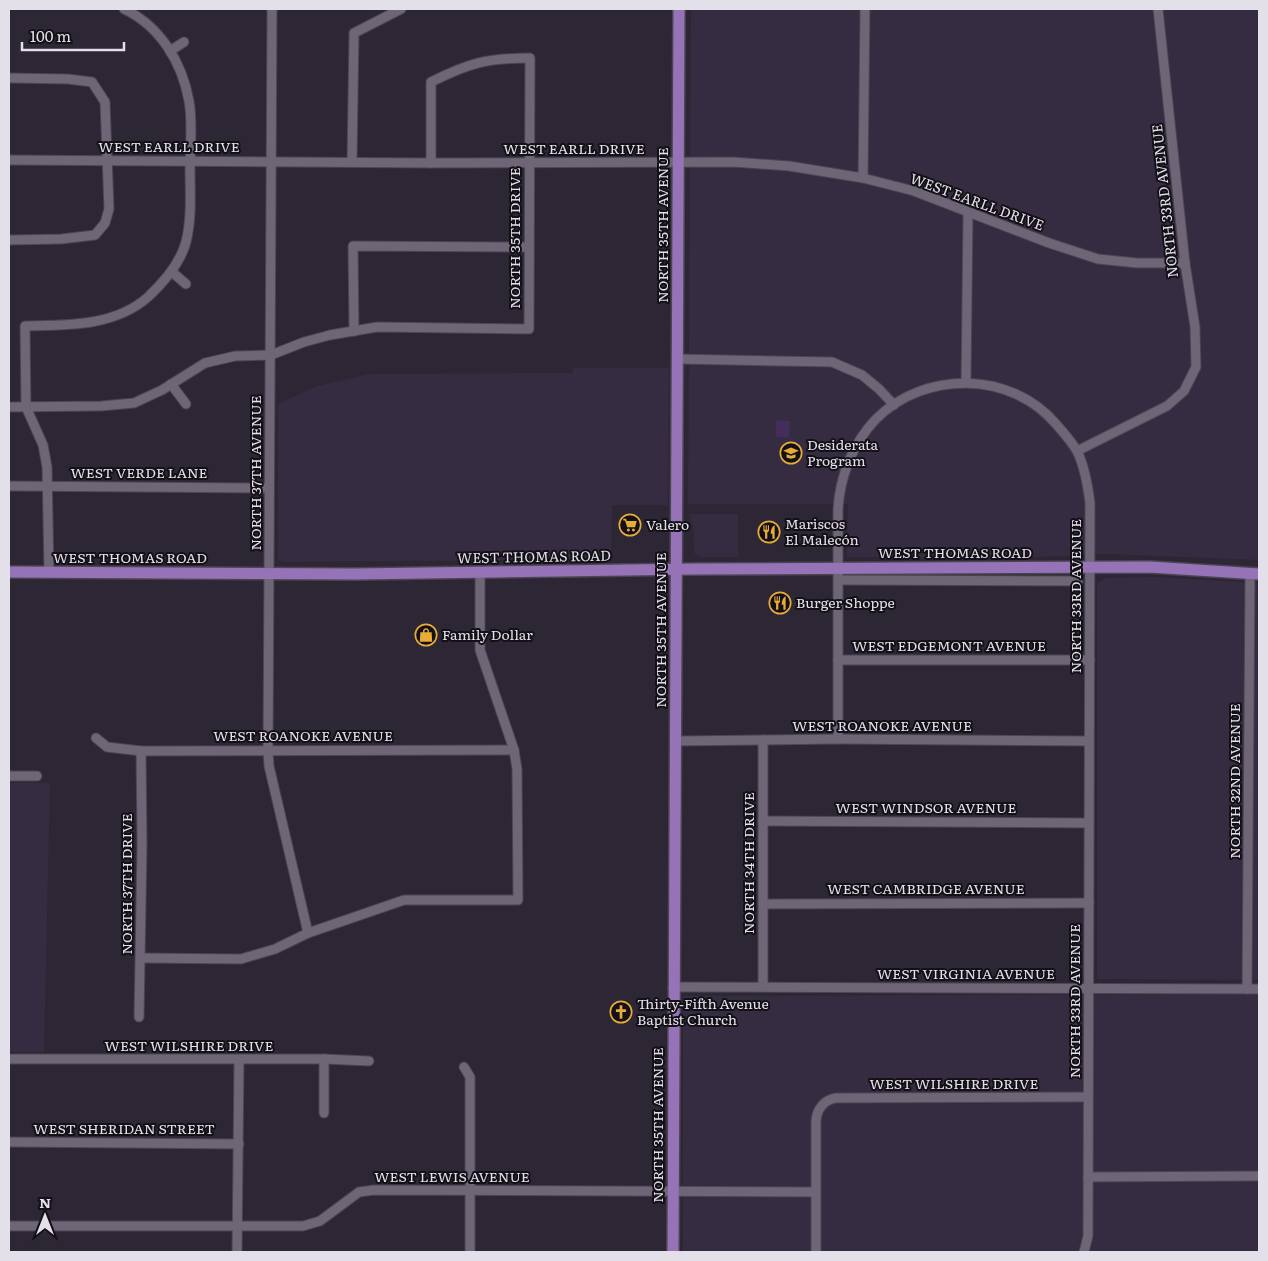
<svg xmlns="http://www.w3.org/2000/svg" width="1268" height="1261" font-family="Literata,serif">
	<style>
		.built { fill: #362c41 }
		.green { fill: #442c5b }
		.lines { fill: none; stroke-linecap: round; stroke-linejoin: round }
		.minor-casing { stroke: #4b4552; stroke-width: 11 }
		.major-casing { stroke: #4b4552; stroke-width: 14 }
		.minor { stroke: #6e6677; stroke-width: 9 }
		.major { stroke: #9573b6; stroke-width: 11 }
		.labels { text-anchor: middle; stroke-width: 4; stroke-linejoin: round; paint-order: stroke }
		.street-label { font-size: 14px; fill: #e4e0ea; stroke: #131017 }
		.poi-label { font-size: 14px; fill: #e4e0ea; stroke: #131017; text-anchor: start }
	</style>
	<rect width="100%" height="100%" fill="#2d2634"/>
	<g class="built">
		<polygon points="691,9 1259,9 1259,560 1107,554 1039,557 847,557 848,504 688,504"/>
		<polygon points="573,368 669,368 668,505 612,505 611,559 284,562 278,560 278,404 317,386 370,374 572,373"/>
		<polygon points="689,514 738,514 738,557 701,557 694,553 693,526"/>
		<polygon points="1154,577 1259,583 1259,980 1097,979 1097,583 1106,578"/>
		<polygon points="9,783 50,783 44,1052 9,1052"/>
		<polygon points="1259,994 1259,1252 683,1252 683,996"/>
	</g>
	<polygon class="green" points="776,420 790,421 789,437 776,437"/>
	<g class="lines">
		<g class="minor-casing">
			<g id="minor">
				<polyline points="272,9 268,751 269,766 308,933"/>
				<polyline points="170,51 184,42"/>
				<polyline points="9,78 68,79 92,82 105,102 109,209 105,223 95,235 61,239 9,240"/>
				<polyline points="9,160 431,163 733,162 789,166 863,178 914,191 1049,243 1098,259 1137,263 1185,263"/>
				<polyline points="352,161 354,33 401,9"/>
				<polyline points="863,178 865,9"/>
				<polyline points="172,272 186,284"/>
				<polyline points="354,331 353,246 529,247"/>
				<polyline points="677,359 832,362 862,375 879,389 894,405"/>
				<polyline points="966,382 968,213"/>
				<polyline points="171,384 186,404"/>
				<path d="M9,407L101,406L134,403L162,390L205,363L235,356L271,355L304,342L330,335L377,327L529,329L530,58C487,58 469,63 431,82V163"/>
				<polyline points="1077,451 1167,406 1184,391 1196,367 1195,327 1185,263 1158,9"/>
				<polyline points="9,486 269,488"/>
				<path d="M49,573L47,467L43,445L26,407L25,326C66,325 114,327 148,297C164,282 180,264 186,242C192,218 190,193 190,170C190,148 193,122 189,101C182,62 160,26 124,9"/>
				<polyline points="839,580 1078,581"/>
				<polyline points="838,660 1090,660"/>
				<polyline points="96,738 107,747 141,751 514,750"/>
				<path d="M838,739V509C840,476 853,443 876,419C925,370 1011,371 1056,424C1063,432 1072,442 1077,451C1085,467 1088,487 1090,503L1088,1236L1084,1252"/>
				<polyline points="763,740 763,986"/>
				<polyline points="675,741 838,739 1089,741"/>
				<polyline points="9,776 37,776"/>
				<polyline points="763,821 1089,823"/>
				<polyline points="763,904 1089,903"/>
				<polyline points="141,958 241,959 275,949 308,933 404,900 518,900 517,769 514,750 480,650 480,573"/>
				<polyline points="673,987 1259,989"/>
				<polyline points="1247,989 1250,574"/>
				<polyline points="139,1017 142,844 141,751"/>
				<polyline points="9,1059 324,1059 369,1061"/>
				<polyline points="464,1067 470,1077 470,1252"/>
				<polyline points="324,1113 324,1059"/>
				<polyline points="9,1142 239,1144"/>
				<polyline points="1088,1177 1259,1176"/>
				<polyline points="9,1226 303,1226 320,1221 359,1192 374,1190 816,1192"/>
				<polyline points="237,1252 239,1060"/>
				<path d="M816,1252V1121C817,1109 824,1100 836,1098L1088,1097"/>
			</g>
		</g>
		<g class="major-casing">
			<g id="major">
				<polyline points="9,572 356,574 695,569 1150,567 1259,574"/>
				<polyline points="673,1252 679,9"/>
			</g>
		</g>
		<use href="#minor" class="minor"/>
		<use href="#major" class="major"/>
	</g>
	<defs>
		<g id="school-ring" transform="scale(1.125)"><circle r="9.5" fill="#131017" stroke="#e7ac36" stroke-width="1.5"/><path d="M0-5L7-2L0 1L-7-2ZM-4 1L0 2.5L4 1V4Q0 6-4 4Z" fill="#e7ac36"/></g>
		<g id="supermarket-ring" transform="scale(1.125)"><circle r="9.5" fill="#131017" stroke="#e7ac36" stroke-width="1.5"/><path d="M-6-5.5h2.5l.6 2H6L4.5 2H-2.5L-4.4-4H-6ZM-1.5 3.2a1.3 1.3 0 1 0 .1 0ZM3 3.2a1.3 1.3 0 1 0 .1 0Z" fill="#e7ac36"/></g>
		<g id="restaurant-ring" transform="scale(1.125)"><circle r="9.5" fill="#131017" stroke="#e7ac36" stroke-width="1.5"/><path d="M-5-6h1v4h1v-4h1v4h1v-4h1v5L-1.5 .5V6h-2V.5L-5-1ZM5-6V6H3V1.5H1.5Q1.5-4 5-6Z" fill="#e7ac36"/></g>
		<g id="shop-ring" transform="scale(1.125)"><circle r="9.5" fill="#131017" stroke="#e7ac36" stroke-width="1.5"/><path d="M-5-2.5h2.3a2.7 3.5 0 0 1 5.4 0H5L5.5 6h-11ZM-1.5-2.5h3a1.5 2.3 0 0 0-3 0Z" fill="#e7ac36"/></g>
		<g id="church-ring" transform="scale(1.125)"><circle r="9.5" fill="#131017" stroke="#e7ac36" stroke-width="1.5"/><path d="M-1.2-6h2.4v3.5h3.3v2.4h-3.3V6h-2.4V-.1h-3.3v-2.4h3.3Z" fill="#e7ac36"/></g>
	</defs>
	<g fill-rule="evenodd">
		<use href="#school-ring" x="791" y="453"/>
		<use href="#supermarket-ring" x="630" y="525"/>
		<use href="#restaurant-ring" x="769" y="532"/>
		<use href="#restaurant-ring" x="780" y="603"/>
		<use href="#shop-ring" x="426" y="635"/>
		<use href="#church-ring" x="621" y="1012"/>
	</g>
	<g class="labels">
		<g class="street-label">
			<text x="169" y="152">WEST EARLL DRIVE</text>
			<text x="574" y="154">WEST EARLL DRIVE</text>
			<text transform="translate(1165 201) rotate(-96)" y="5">NORTH 33RD AVENUE</text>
			<text transform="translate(977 202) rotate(20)" y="5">WEST EARLL DRIVE</text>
			<text transform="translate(663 225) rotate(-90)" y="5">NORTH 35TH AVENUE</text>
			<text transform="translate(515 238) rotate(-90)" y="5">NORTH 35TH DRIVE</text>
			<text x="139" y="478">WEST VERDE LANE</text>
			<text transform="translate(256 473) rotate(-90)" y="5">NORTH 37TH AVENUE</text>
			<text x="955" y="558">WEST THOMAS ROAD</text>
			<text transform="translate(534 557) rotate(-1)" y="5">WEST THOMAS ROAD</text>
			<text x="130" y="563">WEST THOMAS ROAD</text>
			<text transform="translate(1076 596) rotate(-90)" y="5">NORTH 33RD AVENUE</text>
			<text transform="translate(661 630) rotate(-90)" y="5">NORTH 35TH AVENUE</text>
			<text x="949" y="651">WEST EDGEMONT AVENUE</text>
			<text x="882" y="731">WEST ROANOKE AVENUE</text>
			<text x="303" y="741">WEST ROANOKE AVENUE</text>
			<text transform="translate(1235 781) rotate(-90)" y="5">NORTH 32ND AVENUE</text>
			<text x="926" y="813">WEST WINDSOR AVENUE</text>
			<text transform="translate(749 863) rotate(-90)" y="5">NORTH 34TH DRIVE</text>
			<text transform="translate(127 884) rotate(-90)" y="5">NORTH 37TH DRIVE</text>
			<text x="926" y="894">WEST CAMBRIDGE AVENUE</text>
			<text x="966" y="979">WEST VIRGINIA AVENUE</text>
			<text transform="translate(1075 1001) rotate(-90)" y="5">NORTH 33RD AVENUE</text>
			<text x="189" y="1051">WEST WILSHIRE DRIVE</text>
			<text x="954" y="1089">WEST WILSHIRE DRIVE</text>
			<text transform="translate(658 1125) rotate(-90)" y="5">NORTH 35TH AVENUE</text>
			<text x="124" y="1134">WEST SHERIDAN STREET</text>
			<text x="452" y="1182">WEST LEWIS AVENUE</text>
		</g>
		<g class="poi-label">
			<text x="807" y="450">Desiderata<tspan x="807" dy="16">Program</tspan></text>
			<text x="785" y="529">Mariscos<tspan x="785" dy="16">El Malecón</tspan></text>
			<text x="646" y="530">Valero</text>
			<text x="796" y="608">Burger Shoppe</text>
			<text x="442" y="640">Family Dollar</text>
			<text x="637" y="1009">Thirty-Fifth Avenue<tspan x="637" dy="16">Baptist Church</tspan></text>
		</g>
	</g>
	<rect width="1268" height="1261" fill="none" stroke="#e4e0ea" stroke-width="20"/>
	<g transform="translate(45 1216)" stroke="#131017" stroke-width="4" paint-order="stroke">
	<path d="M0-4L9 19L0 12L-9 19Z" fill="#e4e0ea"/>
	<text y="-8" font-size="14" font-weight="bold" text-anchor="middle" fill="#e4e0ea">N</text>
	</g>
	<path d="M22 42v8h102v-8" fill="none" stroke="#e4e0ea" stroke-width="2.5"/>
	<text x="30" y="42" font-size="15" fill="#e4e0ea" stroke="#131017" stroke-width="4" paint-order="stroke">100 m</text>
</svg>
